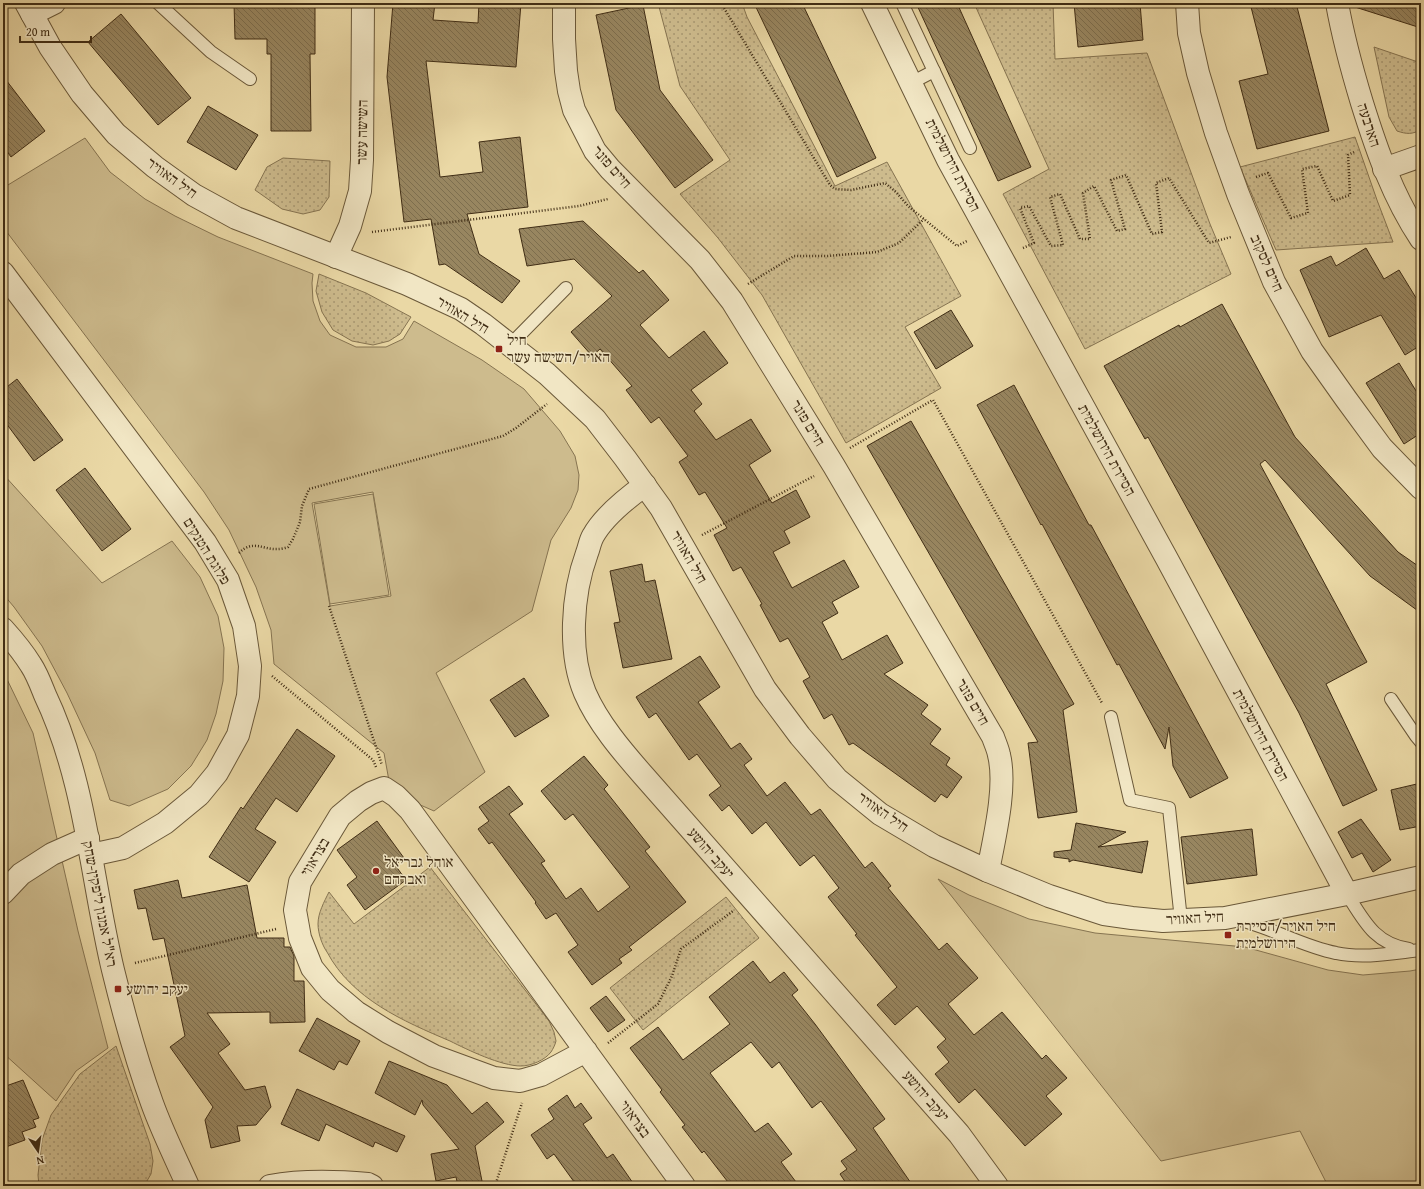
<svg xmlns="http://www.w3.org/2000/svg" width="1424" height="1189" font-family="'Gentium Book Plus','Frank Ruhl Libre',serif">
	<style>
		.green { fill: #cdbb8d; stroke: #867451; fill-rule: evenodd }
		.park { fill: url(#park-dots); stroke: #867451 }
		.building { fill: url(#building-back-hatch); stroke: #402d15 }
		.lines { fill: none; stroke-linecap: round; stroke-linejoin: round }
		.service-casing { stroke: #6a5839; stroke-width: 14 }
		.minor-casing { stroke: #6a5839; stroke-width: 24 }
		.tertiary-casing { stroke: #6a5839; stroke-width: 24 }
		.path { stroke: #402d15; stroke-width: 2.5; stroke-dasharray: 1 2; stroke-linecap: butt }
		.service { stroke: #f1e6c4; stroke-width: 12 }
		.minor { stroke: #f1e6c4; stroke-width: 22 }
		.tertiary { stroke: #f1e6c4; stroke-width: 22 }
		.poi-dot { fill: #8f2418; stroke: #f1e6c4; stroke-width: 1.5 }
		.labels { text-anchor: middle; stroke-width: 3; stroke-linejoin: round; paint-order: stroke }
		.street-label { font-size: 15px; fill: #402d15; stroke: #f1e6c4 }
		.poi-label { font-size: 15px; fill: #402d15; stroke: #f1e6c4; text-anchor: start }
	</style>
	<defs>
		<pattern id="park-dots" width="8" height="8" patternUnits="userSpaceOnUse"><rect width="8" height="8" fill="#cdbb8d"/><path d="M2 2h.1M6 6h.1" fill="none" stroke="#a89872" stroke-width="1.8" stroke-linecap="round"/></pattern>
		<pattern id="building-back-hatch" width="6" height="6" patternUnits="userSpaceOnUse"><rect width="6" height="6" fill="#988660"/><path d="M-1 5l2 2M0 0l6 6M5-1l2 2" fill="none" stroke="#7d6e4e"/></pattern>
	</defs>
	<rect width="100%" height="100%" fill="#ead8a5"/>
	<filter id="stains"><feTurbulence type="fractalNoise" baseFrequency=".005" numOctaves="4"/><feColorMatrix values="0 0 0 0 .2 0 0 0 0 .09 0 0 0 0 .02 0 0 0 .5 -.17"/></filter>
	<radialGradient id="worn" r=".72"><stop offset=".6" stop-color="#630" stop-opacity="0"/><stop offset="1" stop-color="#630" stop-opacity=".3"/></radialGradient>
	<g class="green">
		<path d="M85,138L110,172L145,199L175,216L218,237L313,274L312,283L313,301L320,321L330,335L356,347H386L403,339L414,321L482,360L524,389L560,431L575,456L579,475L578,490L571,508L551,540L532,611L436,673L485,772L434,811L391,792L384,753L274,664L271,630L256,587L229,530L204,492L3,227V188ZM373,492L391,596L330,606L312,503Z"/>
		<polygon points="3,474 102,583 172,541 200,577 218,616 224,648 223,681 216,714 207,740 191,766 168,789 129,806 110,800 95,753 67,693 42,646 14,607 3,594"/>
		<polygon points="373,494 389,595 330,604 314,504"/>
		<polygon points="3,671 33,733 78,931 108,1048 76,1071 56,1101 3,1053"/>
		<polygon points="938,879 969,895 1029,919 1095,933 1245,947 1328,970 1363,975 1410,971 1421,969 1421,1186 1328,1186 1300,1131 1161,1161"/>
	</g>
	<g class="park">
		<polygon points="658,3 742,3 747,17 835,186 887,162 961,296 905,327 941,388 846,443 762,295 718,238 680,194 730,160 680,86"/>
		<polygon points="974,3 1053,3 1055,59 1147,53 1210,224 1231,274 1085,349 1003,194 1049,169"/>
		<path d="M1374,47L1421,63V129C1413,135 1406,134 1397,131L1389,117Z"/>
		<polygon points="1355,137 1377,200 1393,242 1276,250 1240,167"/>
		<polygon points="283,158 330,161 329,197 320,210 303,214 282,209 255,190 267,167"/>
		<polygon points="319,274 366,293 411,317 400,334 389,341 373,345 352,341 333,330 322,312 316,291"/>
		<path d="M430,867L549,1021L554,1032L556,1041C555,1045 553,1049 551,1052C545,1060 531,1066 521,1066C501,1066 468,1050 450,1041C403,1021 352,999 327,952C322,945 318,933 318,924C318,913 324,902 329,892L354,924Z"/>
		<polygon points="726,897 759,938 643,1030 610,988"/>
		<polygon points="116,1046 150,1144 153,1161 151,1174 144,1186 39,1186 38,1175 42,1140 51,1115 80,1074"/>
	</g>
	<g class="building">
		<polygon points="234,3 315,3 315,54 310,54 311,131 271,131 271,54 267,54 267,39 235,39"/>
		<polygon points="393,3 435,3 433,20 478,23 479,3 521,3 516,67 426,61 440,177 483,172 479,142 520,137 528,207 467,214 479,254 520,281 502,303 445,264 439,265 431,219 404,222 387,77"/>
		<polygon points="754,3 802,3 876,158 837,177"/>
		<polygon points="916,3 957,3 1031,167 998,181"/>
		<polygon points="1074,3 1140,3 1143,40 1078,47"/>
		<polygon points="1250,3 1296,3 1329,131 1257,149 1239,81 1268,74"/>
		<polygon points="1356,3 1421,3 1421,28 1355,7"/>
		<polygon points="643,5 660,90 713,160 675,188 616,110 596,15"/>
		<polygon points="121,14 191,98 158,125 88,42"/>
		<polygon points="3,76 45,131 11,157 3,146"/>
		<polygon points="208,106 258,135 236,170 187,142"/>
		<polygon points="583,221 639,273 643,270 669,300 640,325 669,358 704,331 728,363 691,390 702,404 694,411 716,440 751,419 771,451 749,465 772,503 796,490 810,517 784,531 790,543 773,552 792,588 844,560 859,587 832,602 838,613 822,622 842,660 887,635 903,663 884,674 928,705 921,714 941,729 930,744 950,758 946,765 962,777 947,798 941,794 935,802 853,743 849,745 832,714 824,719 803,681 810,677 788,638 780,642 760,605 762,604 741,567 733,571 714,535 727,528 705,492 699,495 679,462 688,456 659,417 651,423 626,390 632,386 600,349 592,356 571,332 612,296 574,259 527,266 519,229"/>
		<polygon points="1366,248 1384,279 1399,270 1421,306 1421,345 1405,355 1381,315 1329,337 1300,270 1331,256 1336,266"/>
		<polygon points="1222,304 1295,437 1398,552 1421,568 1421,613 1370,576 1265,460 1260,464 1367,662 1326,684 1377,790 1343,806 1299,713 1253,629 1148,437 1145,439 1104,366 1179,325 1180,327"/>
		<polygon points="951,310 973,346 936,369 914,332"/>
		<polygon points="1399,363 1421,399 1421,433 1404,444 1366,383"/>
		<polygon points="17,379 63,440 34,461 3,419 3,390"/>
		<polygon points="1014,385 1089,525 1091,525 1228,778 1190,798 1173,766 1169,727 1165,749 1119,664 1117,665 1042,524 1041,525 977,405"/>
		<polygon points="911,421 1074,704 1063,710 1077,812 1038,818 1028,743 1038,742 867,446"/>
		<polygon points="85,468 131,529 102,551 56,490"/>
		<polygon points="642,564 645,582 655,580 672,659 623,668 614,623 620,622 610,571"/>
		<polygon points="700,656 720,687 698,702 731,749 740,743 752,759 744,765 767,796 785,782 811,815 820,809 865,868 872,862 891,886 888,888 939,950 947,943 978,978 948,1004 974,1035 1002,1012 1042,1059 1046,1055 1067,1078 1046,1096 1062,1114 1025,1146 975,1089 959,1103 935,1074 949,1062 937,1047 946,1039 917,1006 895,1025 877,1005 897,987 855,935 857,934 828,897 839,888 814,855 800,866 766,822 752,834 729,805 722,811 709,795 721,786 697,754 689,760 656,713 649,718 636,697"/>
		<polygon points="524,678 549,716 515,737 490,700"/>
		<polygon points="297,729 335,756 297,812 276,798 255,829 276,842 249,882 209,857 241,807 243,809"/>
		<polygon points="584,756 608,785 604,789 650,847 645,851 686,902 629,947 632,950 619,959 622,963 592,985 568,952 578,945 556,913 546,919 535,903 536,902 492,842 489,844 478,829 489,821 479,807 509,786 523,804 509,814 545,861 541,863 566,899 581,888 598,912 630,887 573,814 565,820 541,791"/>
		<polygon points="1421,783 1421,826 1400,830 1391,790"/>
		<polygon points="1361,819 1391,860 1373,872 1362,853 1352,858 1338,832"/>
		<polygon points="377,821 404,858 395,865 406,880 365,910 347,885 357,877 337,850"/>
		<polygon points="1076,823 1126,832 1098,847 1148,841 1142,873 1073,860 1069,862 1069,859 1054,857 1054,852 1071,850"/>
		<polygon points="1252,829 1257,875 1187,884 1181,837"/>
		<polygon points="178,880 182,898 247,885 257,938 284,938 284,947 290,947 294,956 294,981 304,981 305,1022 270,1023 270,1012 207,1013 230,1044 218,1053 245,1090 265,1086 271,1107 256,1125 237,1126 240,1141 211,1148 205,1120 213,1107 170,1047 185,1036 164,938 153,940 146,908 138,909 134,890"/>
		<polygon points="753,961 770,983 784,972 798,990 792,995 815,1024 885,1119 873,1128 913,1186 848,1186 840,1174 847,1169 841,1161 857,1150 821,1101 812,1108 779,1062 772,1068 751,1042 710,1073 755,1132 768,1123 792,1154 781,1162 799,1186 731,1186 704,1151 702,1153 682,1127 685,1125 660,1092 662,1090 630,1048 658,1027 683,1060 730,1024 709,997"/>
		<polygon points="606,996 625,1020 608,1032 590,1008"/>
		<polygon points="317,1018 360,1041 347,1065 339,1061 334,1070 299,1051"/>
		<polygon points="389,1061 447,1085 472,1114 487,1102 504,1122 475,1146 483,1186 458,1186 456,1177 436,1181 431,1154 459,1149 423,1105 422,1100 415,1115 375,1093"/>
		<polygon points="23,1080 39,1118 33,1120 36,1127 22,1132 25,1140 3,1148 3,1087"/>
		<polygon points="297,1089 405,1136 397,1152 375,1142 373,1147 326,1124 319,1141 281,1124"/>
		<polygon points="567,1095 575,1108 581,1103 592,1118 583,1124 607,1158 613,1154 635,1186 577,1186 554,1154 547,1159 531,1135 554,1119 548,1109"/>
	</g>
	<g class="lines">
		<g class="service-casing">
			<g id="service">
				<polyline points="158,3 211,52 250,79"/>
				<polyline points="902,3 970,148"/>
				<polyline points="911,83 934,71"/>
				<polyline points="510,345 566,288"/>
				<polyline points="1391,699 1416,736 1421,742"/>
				<polyline points="1111,717 1130,800 1169,808 1181,920"/>
				<path d="M1347,894C1364,921 1375,944 1409,949"/>
				<path d="M1238,919C1250,923 1263,927 1275,932C1295,940 1315,949 1336,953C1364,959 1393,953 1421,950"/>
			</g>
		</g>
		<g class="minor-casing">
			<g id="minor">
				<path d="M564,3V39L566,71L569,91L574,110L595,151L610,169L700,260L732,301L834,466L993,737C995,743 998,749 999,755C1007,787 994,839 988,871"/>
				<polyline points="872,3 948,160 1167,559 1347,894"/>
				<polyline points="1187,3 1189,33 1198,73 1216,133 1238,194 1274,282 1312,351 1346,399 1382,448 1421,488"/>
				<path d="M1337,3C1343,37 1352,70 1362,103C1377,151 1393,197 1421,239"/>
				<polyline points="32,14 54,3"/>
				<polyline points="1384,169 1421,156"/>
				<polyline points="3,273 205,542 228,580 244,626 250,666 248,696 238,735 217,773 199,795 165,823 123,848 91,855"/>
				<path d="M645,485C627,498 604,516 593,536C590,541 589,548 587,553C572,594 568,653 585,693C598,723 622,751 643,775L959,1134L997,1186"/>
				<path d="M3,629C13,640 23,652 31,665C37,674 41,685 45,695C86,781 91,878 113,970C124,1015 136,1059 152,1103C162,1131 176,1159 188,1186"/>
				<polyline points="3,893 21,874 52,854 88,838"/>
				<polyline points="586,1051 541,1075 520,1081 494,1078 434,1056 388,1032 356,1012 330,990 312,968 300,938 295,910 300,882 340,816 358,801 371,793 384,788 396,796 410,810 684,1186"/>
				<path d="M270,1186C302,1180 335,1181 368,1184L372,1186"/>
			</g>
		</g>
		<g class="tertiary-casing">
			<g id="tertiary">
				<polyline points="26,3 50,47 82,94 116,134 155,167 194,195 236,218 407,284 461,309 483,324 547,374 595,419 625,458 661,508 765,689 800,736 837,779 880,814 934,846 988,871 1049,896 1104,914 1132,918 1163,921 1225,918 1347,894 1421,877"/>
				<polyline points="336,257 350,226 360,191 362,160 363,3"/>
			</g>
		</g>
		<g class="path">
			<polyline points="721,3 830,185 835,189 851,190 885,183 896,192 908,206 957,246 967,241"/>
			<polyline points="1256,177 1268,173 1291,218 1308,213 1302,169 1317,166 1333,201 1350,195 1348,155 1354,152"/>
			<polyline points="372,232 579,206 608,199"/>
			<polyline points="1023,248 1034,243 1020,208 1029,206 1051,246 1063,245 1050,197 1060,194 1080,239 1090,239 1083,193 1094,186 1117,231 1125,229 1111,180 1126,175 1152,234 1162,232 1156,183 1169,178 1209,243 1231,237"/>
			<polyline points="748,284 794,256 828,256 877,252 899,243 924,219"/>
			<polyline points="850,448 933,400 1102,703"/>
			<polyline points="702,535 814,476"/>
			<path d="M239,553C253,539 263,550 278,549C281,549 285,548 288,547L293,539L300,522L302,506L309,489L503,436L516,428L547,404"/>
			<polyline points="329,606 382,765"/>
			<polyline points="272,676 373,760 376,767"/>
			<polyline points="135,963 276,929"/>
			<polyline points="608,1043 658,1004 672,976 681,949 733,911"/>
			<polyline points="495,1186 522,1103"/>
		</g>
		<use href="#service" class="service"/>
		<use href="#minor" class="minor"/>
		<use href="#tertiary" class="tertiary"/>
	</g>
	<g class="poi-dot">
		<rect x="495" y="345" width="8" height="8" rx="2"/>
		<circle cx="376" cy="871" r="4"/>
		<rect x="1224" y="931" width="8" height="8" rx="2"/>
		<rect x="114" y="985" width="8" height="8" rx="2"/>
	</g>
	<g class="labels">
		<g class="street-label">
			<text transform="translate(1369 125) rotate(72)" y="5">הארבעה</text>
			<text transform="translate(362 132) rotate(-89)" y="5">השישה עשר</text>
			<text transform="translate(953 165) rotate(63)" y="5">הסיירת הירושלמית</text>
			<text transform="translate(612 167) rotate(49)" y="5">חיים פזנר</text>
			<text transform="translate(172 178) rotate(36)" y="5">חיל האוויר</text>
			<text transform="translate(1267 263) rotate(66)" y="5">חיים לסקוב</text>
			<text transform="translate(463 315) rotate(31)" y="5">חיל האוויר</text>
			<text transform="translate(808 423) rotate(59)" y="5">חיים פזנר</text>
			<text transform="translate(1107 450) rotate(61)" y="5">הסיירת הירושלמית</text>
			<text transform="translate(207 551) rotate(58)" y="5">פלוגת הטנקים</text>
			<text transform="translate(689 557) rotate(60)" y="5">חיל האוויר</text>
			<text transform="translate(973 702) rotate(60)" y="5">חיים פזנר</text>
			<text transform="translate(1261 735) rotate(62)" y="5">הסיירת הירושלמית</text>
			<text transform="translate(883 812) rotate(35)" y="5">חיל האוויר</text>
			<text transform="translate(711 853) rotate(49)" y="5">יעקב יהושע</text>
			<text transform="translate(315 857) rotate(-59)" y="5">בצראווי</text>
			<text transform="translate(100 904) rotate(79)" y="5">רא"ל אמנון ליפקין-שחק</text>
			<text transform="translate(1195 918) rotate(-3)" y="5">חיל האוויר</text>
			<text transform="translate(926 1096) rotate(49)" y="5">יעקב יהושע</text>
			<text transform="translate(635 1119) rotate(54)" y="5">בצראווי</text>
		</g>
		<g class="poi-label">
			<text x="507" y="345">חיל<tspan x="507" dy="17">האויר/השישה עשר</tspan></text>
			<text x="384" y="867">אוהל גבריאל<tspan x="384" dy="17">ואברהם</tspan></text>
			<text x="1236" y="931">חיל האויר/הסיירת<tspan x="1236" dy="17">הירושלמית</tspan></text>
			<text x="126" y="994">יעקב יהושע</text>
		</g>
	</g>
	<rect width="1424" height="1189" fill="none" stroke="#ead8a5" stroke-width="16"/>
	<rect x="4" y="4" width="1416" height="1181" fill="none" stroke="#402d15" stroke-width="2"/>
	<rect x="8" y="8" width="1408" height="1173" fill="none" stroke="#402d15"/>
	<g transform="translate(38 1151) rotate(167)" stroke="#f1e6c4" stroke-width="3" paint-order="stroke">
	<path d="M0-3L7 15L0 10L-7 15Z" fill="#402d15"/>
	<text y="-6" font-size="11" font-weight="bold" text-anchor="middle" fill="#402d15">N</text>
	</g>
	<path d="M20 36v6h71v-6" fill="none" stroke="#402d15" stroke-width="2"/>
	<text x="26" y="36" font-size="12" fill="#402d15" stroke="#f1e6c4" stroke-width="3" paint-order="stroke">20 m</text>
	<rect width="100%" height="100%" filter="url(#stains)"/>
	<rect width="100%" height="100%" fill="url(#worn)"/>
</svg>
